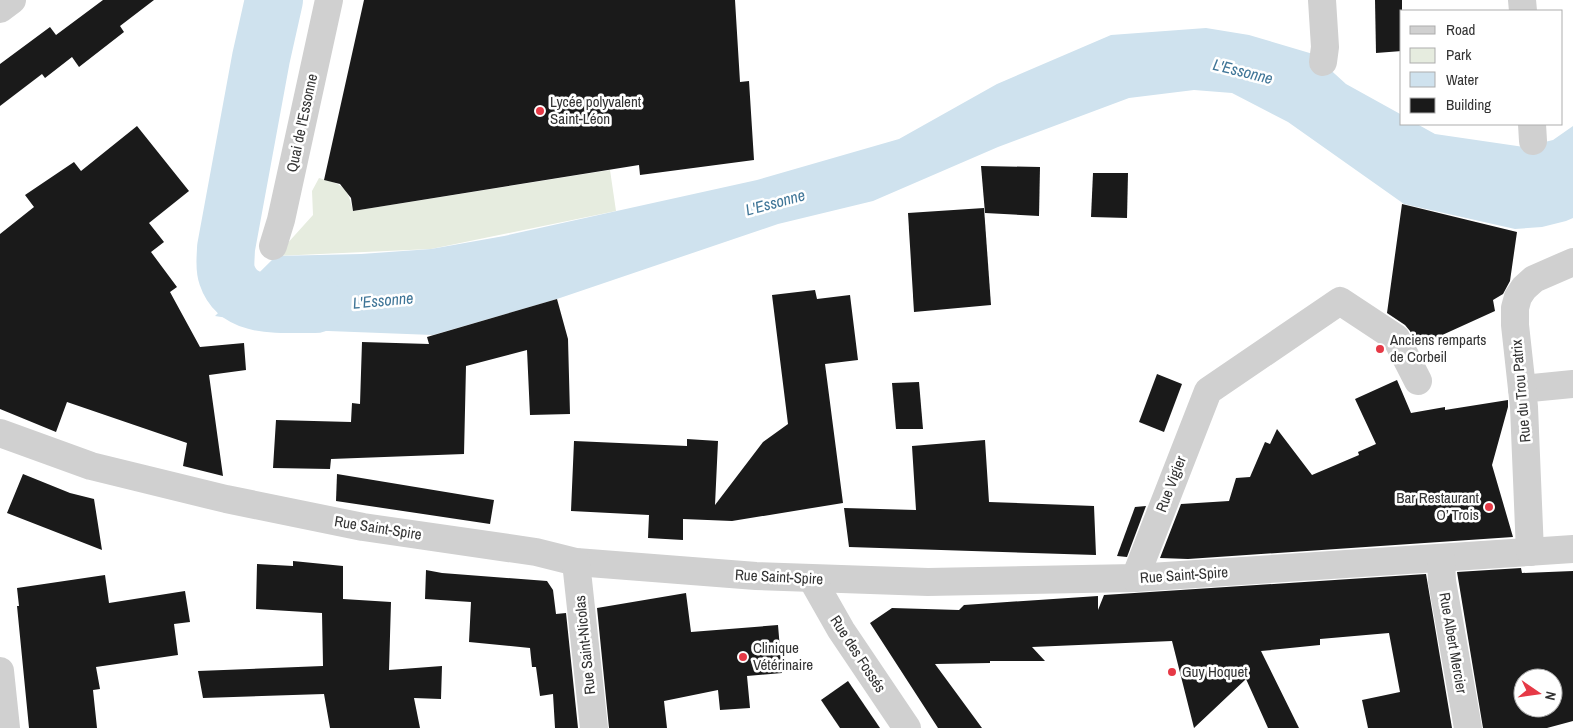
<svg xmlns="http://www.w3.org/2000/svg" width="1573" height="728" font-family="'Archivo Narrow',sans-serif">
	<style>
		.green { fill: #e6ecdf }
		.water { fill: #cfe2ee }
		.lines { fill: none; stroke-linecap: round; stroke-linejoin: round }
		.river { stroke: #cfe2ee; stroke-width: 58 }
		.building { fill: #1a1a1a; fill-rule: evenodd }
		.minor { stroke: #d0d0d0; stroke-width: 28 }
		.poi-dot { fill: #e63946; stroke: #fff; stroke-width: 2 }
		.labels { text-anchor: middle; stroke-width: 5; stroke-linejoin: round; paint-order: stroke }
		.poi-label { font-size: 15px; fill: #333; stroke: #fff; text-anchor: start }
		.street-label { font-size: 15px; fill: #333; stroke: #fff }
		.water-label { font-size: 16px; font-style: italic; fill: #3f7597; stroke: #fff }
	</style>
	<rect width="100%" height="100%" fill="#fff"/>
	<path class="green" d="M610,170L616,211L431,249L276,256L313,215L312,191L319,178C344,185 347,186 353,211Z"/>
	<polygon class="water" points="1206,28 1249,35 1313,54 1346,84 1402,115 1402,124 1417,124 1435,134 1524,147 1553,140 1573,126 1573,218 1566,221 1542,227 1515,229 1404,204 1288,122 1232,93 1194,90 1129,98 998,147 873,201 778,224 557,299 433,335 302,330 215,316 276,256 361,254 431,249 504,236 757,180 899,139 997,84 1111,35"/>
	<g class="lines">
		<path class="river" d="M274,0L261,58L226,248C226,256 224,267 227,275C239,311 284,303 315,304"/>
	</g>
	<g class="building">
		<polygon points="103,0 154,0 120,26 124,32 79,67 72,57 45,78 42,74 0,106 0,64 50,27 56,35"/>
		<polygon points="364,0 735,0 740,82 749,81 754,160 640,175 639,165 353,211 351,198 340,184 324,180"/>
		<polygon points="1375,0 1402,0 1402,51 1376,53"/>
		<polygon points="137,126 189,191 149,223 164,242 151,252 177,287 170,292 200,347 244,343 246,370 209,375 223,476 183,466 187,443 67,402 56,432 0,409 0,234 34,207 25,195 74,162 81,171"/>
		<polygon points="981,166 1040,167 1039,216 985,213"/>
		<polygon points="1093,173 1128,173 1127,218 1091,217"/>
		<polygon points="1402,204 1517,232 1510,281 1503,294 1493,300 1495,311 1418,346 1410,331 1405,325 1387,313"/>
		<polygon points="984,208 991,305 914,312 908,213"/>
		<polygon points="815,290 817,299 850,295 858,360 825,364 843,503 732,521 683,519 683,540 648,538 649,515 571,511 574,441 687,446 687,439 718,441 715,505 763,442 788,424 772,295"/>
		<polygon points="557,299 568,339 570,414 530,415 527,350 466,366 464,454 331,459 330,469 273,468 276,420 351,422 352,403 360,404 362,342 429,344 427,337"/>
		<polygon points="1157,374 1182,384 1164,432 1139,422"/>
		<polygon points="1397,380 1411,413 1445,407 1445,410 1508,400 1508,407 1492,465 1513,537 1188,559 1160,558 1181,504 1229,501 1236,478 1250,477 1265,442 1270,444 1277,429 1312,475 1359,455 1358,452 1376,444 1355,399"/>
		<polygon points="919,382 923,429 896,429 892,383"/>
		<polygon points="985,440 989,502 1094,506 1096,555 849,547 844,508 916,510 912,446"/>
		<polygon points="23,474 70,493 94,499 102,550 7,513"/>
		<polygon points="337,474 494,500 490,524 336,501"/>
		<polygon points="1146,506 1127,557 1117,556 1135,507"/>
		<polygon points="293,561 343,566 343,599 391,602 389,670 442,666 441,699 414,698 420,728 330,728 324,694 203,698 198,671 323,666 322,613 256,609 257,564 293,566"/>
		<path d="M1521,568L1522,573L1573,571V721L1547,728H1483L1457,572ZM1523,678H1553V708H1523Z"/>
		<polygon points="426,570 442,573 547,581 553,590 556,614 566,613 578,728 555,728 553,694 540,696 536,667 532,667 530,648 469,642 471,602 425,599"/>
		<polygon points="1426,574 1452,728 1368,728 1362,700 1400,692 1389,633 1320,639 1320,645 1261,651 1299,728 1268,728 1246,679 1194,728 1172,641 1032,647 1045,661 990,661 990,663 935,664 982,728 938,728 870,623 892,608 959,610 964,605 1098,596 1098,610 1104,595"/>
		<polygon points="105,575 109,603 185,591 190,622 174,624 178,655 96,667 100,689 93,690 97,728 29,728 17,606 19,606 17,588"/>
		<polygon points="686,593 691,632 778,625 782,673 747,676 750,708 720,710 718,690 664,701 667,728 609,728 597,608"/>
		<polygon points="848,681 880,728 840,728 821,700"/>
	</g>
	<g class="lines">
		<g class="minor">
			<polyline points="1322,0 1325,47 1323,62"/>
			<polyline points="1522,0 1523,11"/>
			<polyline points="0,9 12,0"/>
			<polyline points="1532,124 1533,141"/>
			<polyline points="273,246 281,220 329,0"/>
			<polyline points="1522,389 1573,384"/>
			<polyline points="0,433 91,466 226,499 363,527 536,552 576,562 756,576 928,582 1135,578 1573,549"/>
			<polyline points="1530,552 1524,407 1515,325 1515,308 1518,297 1524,288 1534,279 1573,262"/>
			<polyline points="1441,558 1442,581 1468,728"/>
			<polyline points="576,562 594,728"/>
			<polyline points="1135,578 1208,391 1340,301 1396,338 1418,381"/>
			<polyline points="812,579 841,630 907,728"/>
			<polyline points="0,671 6,728"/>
		</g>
	</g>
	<g class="poi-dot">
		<circle cx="540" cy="111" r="5"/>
		<circle cx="1380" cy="349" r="5"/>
		<circle cx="1489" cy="507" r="5"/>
		<circle cx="743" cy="657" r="5"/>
		<circle cx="1172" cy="672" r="5"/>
	</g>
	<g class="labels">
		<g class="poi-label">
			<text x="550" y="107">Lycée polyvalent<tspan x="550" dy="17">Saint-Léon</tspan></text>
			<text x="1390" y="345">Anciens remparts<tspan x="1390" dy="17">de Corbeil</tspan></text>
			<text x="1479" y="503" text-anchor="end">Bar Restaurant<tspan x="1479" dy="17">O’ Trois</tspan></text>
			<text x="753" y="653">Clinique<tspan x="753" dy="17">Vétérinaire</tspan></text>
			<text x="1182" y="677">Guy Hoquet</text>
		</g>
		<g class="street-label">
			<text transform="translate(302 123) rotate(-78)" y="5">Quai de l'Essonne</text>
			<text transform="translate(1521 391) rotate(-95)" y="5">Rue du Trou Patrix</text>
			<text transform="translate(1171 484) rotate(-69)" y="5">Rue Vigier</text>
			<text transform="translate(378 528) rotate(9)" y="5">Rue Saint-Spire</text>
			<text transform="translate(1184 575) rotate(-4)" y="5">Rue Saint-Spire</text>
			<text transform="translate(779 577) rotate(3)" y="5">Rue Saint-Spire</text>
			<text transform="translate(1453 643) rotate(80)" y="5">Rue Albert Mercier</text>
			<text transform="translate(585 645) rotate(-96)" y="5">Rue Saint-Nicolas</text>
			<text transform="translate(858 654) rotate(57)" y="5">Rue des Fossés</text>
		</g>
		<g class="water-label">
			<text transform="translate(1243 71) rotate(14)" y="6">L'Essonne</text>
			<text transform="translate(775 202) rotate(-15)" y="6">L'Essonne</text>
			<text transform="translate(383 300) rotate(-5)" y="6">L'Essonne</text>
		</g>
	</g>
	<rect x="1400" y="10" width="162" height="115" fill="#ffffff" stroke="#adadad"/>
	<rect x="1410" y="26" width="25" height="8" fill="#d0d0d0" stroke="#adadad"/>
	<text x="1446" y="35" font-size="15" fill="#333333">Road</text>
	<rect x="1410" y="48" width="25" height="15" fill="#e6ecdf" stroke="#adadad"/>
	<text x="1446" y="60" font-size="15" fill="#333333">Park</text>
	<rect x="1410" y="72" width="25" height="15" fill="#cfe2ee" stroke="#adadad"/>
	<text x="1446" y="85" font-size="15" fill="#333333">Water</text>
	<rect x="1410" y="98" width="25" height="15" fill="#1a1a1a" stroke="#adadad"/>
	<text x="1446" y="110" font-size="15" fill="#333333">Building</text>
	<g transform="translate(1538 693) rotate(103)"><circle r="24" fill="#ffffff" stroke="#adadad"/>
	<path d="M0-4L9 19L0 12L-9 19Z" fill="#e63946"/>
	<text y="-8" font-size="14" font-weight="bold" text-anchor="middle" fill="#333333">N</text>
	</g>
</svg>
